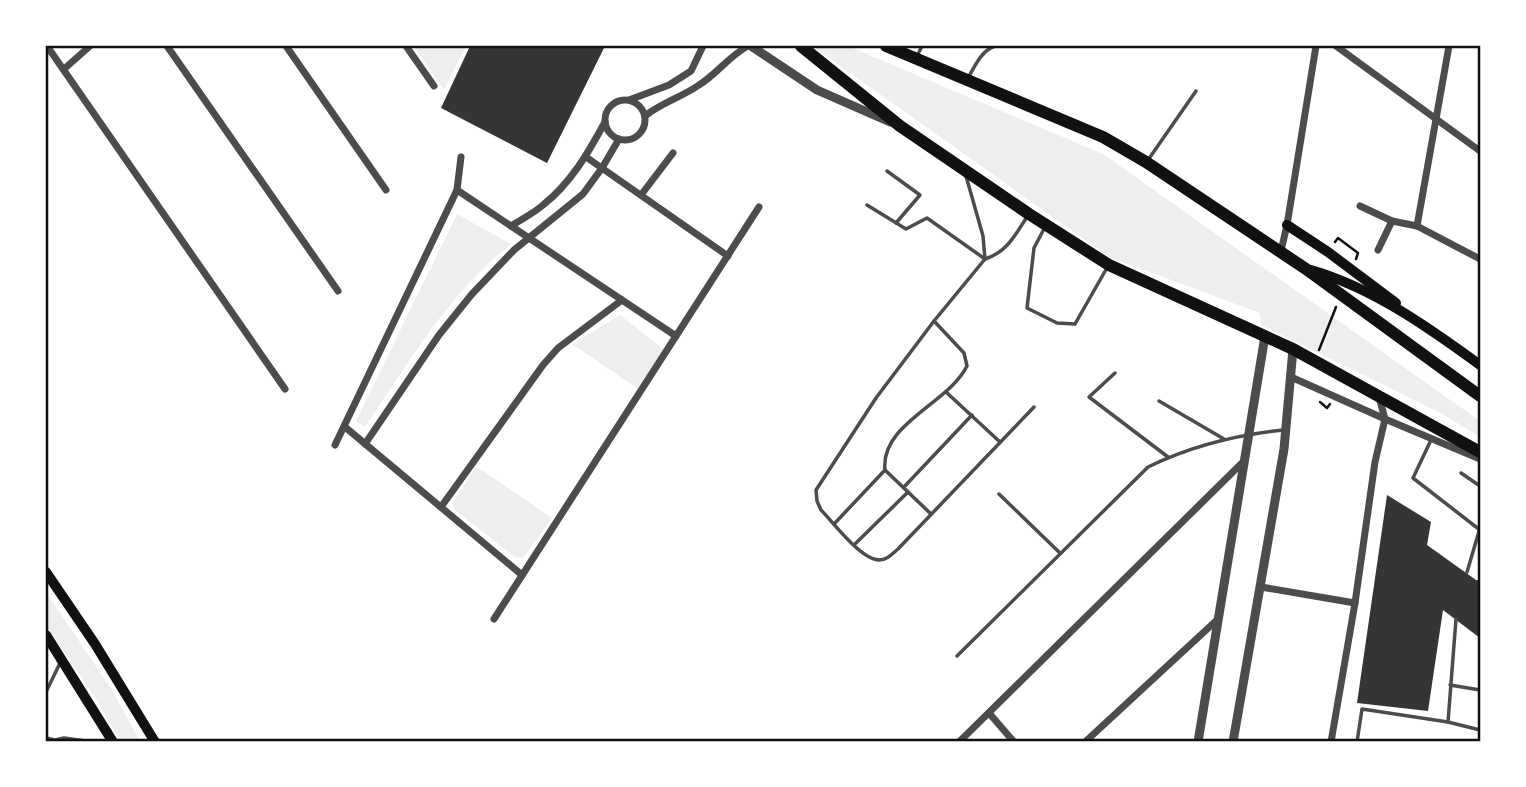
<svg xmlns="http://www.w3.org/2000/svg" width="1526" height="787" font-family="Figtree,sans-serif">
	<style>
		.green { fill: #eee }
		.building { fill: #353535 }
		.lines { fill: none; stroke-linecap: round; stroke-linejoin: round }
		.path { stroke: #111; stroke-width: 2.5 }
		.service { stroke: #4c4c4c; stroke-width: 3.5 }
		.minor { stroke: #4c4c4c; stroke-width: 7 }
		.tertiary { stroke: #4c4c4c; stroke-width: 9 }
		.secondary { stroke: #111; stroke-width: 10 }
		.trunk { stroke: #111; stroke-width: 12 }
		.neatline { fill: none; stroke: #111; stroke-width: 2.5 }
	</style>
	<rect width="100%" height="100%" fill="#fff"/>
	<g class="green">
		<polygon points="414,46 466,46 444,90"/>
		<polygon points="812,46 848,46 1103,154 1480,421 1480,437 1441,413 1261,325 1260,313 1109,257"/>
		<path d="M457,214L511,244C449,293 409,362 365,427L356,421Z"/>
		<polygon points="620,315 663,349 663,356 640,390 572,344"/>
		<polygon points="475,468 482,470 552,518 523,558 515,557 454,509 453,502"/>
		<polygon points="46,592 112,690 140,741 120,741 95,697 46,626"/>
	</g>
	<g class="building">
		<polygon points="470,46 605,46 547,163 441,108"/>
		<polygon points="1387,495 1431,522 1427,545 1476,580 1480,580 1480,638 1443,610 1428,711 1357,703"/>
	</g>
	<g class="lines">
		<g class="path">
			<polyline points="1335,242 1338,238 1358,253 1356,259"/>
			<polyline points="1319,350 1336,307"/>
			<polyline points="1320,402 1327,408 1330,404"/>
		</g>
		<g class="service">
			<polyline points="917,56 922,46"/>
			<path d="M968,78C975,66 981,51 995,46"/>
			<polyline points="1148,160 1196,91"/>
			<polyline points="887,171 920,195 896,223"/>
			<polyline points="966,176 983,236 985,259"/>
			<polyline points="867,205 906,229 927,218 985,259"/>
			<path d="M1027,217C1015,235 1007,252 985,259L934,321L876,398L816,490L817,501L821,510C834,523 861,560 879,560C887,560 892,554 898,549L1034,407"/>
			<polyline points="1045,227 1034,248 1027,308 1057,323 1075,324 1108,266"/>
			<polyline points="1115,373 1089,397 1168,457"/>
			<polyline points="946,392 1000,442"/>
			<polyline points="1159,401 1224,439"/>
			<polyline points="1431,440 1413,478 1480,530"/>
			<polyline points="1461,473 1480,486"/>
			<polyline points="904,487 972,415"/>
			<polyline points="999,494 1060,553"/>
			<path d="M931,514L885,470C880,424 948,404 967,366L964,353L934,321"/>
			<polyline points="835,523 885,470"/>
			<polyline points="855,544 908,492"/>
			<polyline points="1467,572 1480,528"/>
			<path d="M957,656L1148,467C1191,446 1236,435 1283,430"/>
			<polyline points="1450,685 1480,690"/>
			<polyline points="46,692 61,661"/>
			<polyline points="1448,722 1480,730"/>
			<polyline points="46,738 55,740 64,738 93,742"/>
			<polyline points="1357,742 1362,709 1448,722 1456,619"/>
		</g>
		<g class="minor">
			<polyline points="47,46 285,389"/>
			<polyline points="167,46 338,291"/>
			<polyline points="286,46 386,190"/>
			<polyline points="406,46 434,86"/>
			<polyline points="1336,46 1480,151"/>
			<polyline points="64,69 90,46"/>
			<polyline points="629,100 669,85 691,71 703,46"/>
			<circle cx="625" cy="120" r="20"/>
			<path d="M645,116C661,103 682,97 699,85C717,74 729,56 748,46"/>
			<polyline points="586,157 728,256"/>
			<polyline points="457,190 676,336"/>
			<polyline points="641,195 673,153"/>
			<polyline points="1360,206 1392,221 1417,226 1480,259"/>
			<path d="M511,226C522,219 534,213 543,205C571,183 588,153 605,122"/>
			<polyline points="1417,226 1449,46"/>
			<polyline points="1378,250 1392,221"/>
			<polyline points="1281,251 1287,225 1316,46"/>
			<polyline points="1291,377 1385,419 1480,459"/>
			<polyline points="345,427 522,575"/>
			<polyline points="365,444 439,335 472,294 514,250 583,194 602,168 619,139"/>
			<polyline points="335,445 457,190 461,157"/>
			<polyline points="441,507 543,365 558,348 622,300"/>
			<polyline points="1261,587 1355,603"/>
			<polyline points="494,619 759,207"/>
			<polyline points="989,713 1014,742"/>
			<polyline points="959,742 1243,462"/>
			<polyline points="1085,742 1218,619"/>
			<polyline points="1331,742 1355,603 1375,462 1385,419 1379,397"/>
		</g>
		<g class="tertiary">
			<polyline points="751,46 817,90 890,122"/>
			<polyline points="1198,742 1265,336"/>
			<polyline points="1233,742 1284,449 1293,349"/>
		</g>
		<g class="secondary">
			<polyline points="1287,225 1328,252 1396,303"/>
			<path d="M1311,270C1373,288 1428,327 1480,365"/>
			<polyline points="46,572 95,644 155,742"/>
			<polyline points="46,635 113,742"/>
		</g>
		<g class="trunk">
			<polyline points="801,46 900,126 1029,214 1109,265 1293,349 1480,452"/>
			<polyline points="886,46 1103,137 1146,162 1306,269 1480,396"/>
		</g>
	</g>
	<rect width="1526" height="787" fill="none" stroke="#ffffff" stroke-width="94"/>
	<rect x="47" y="47" width="1432" height="693" class="neatline"/>
</svg>
